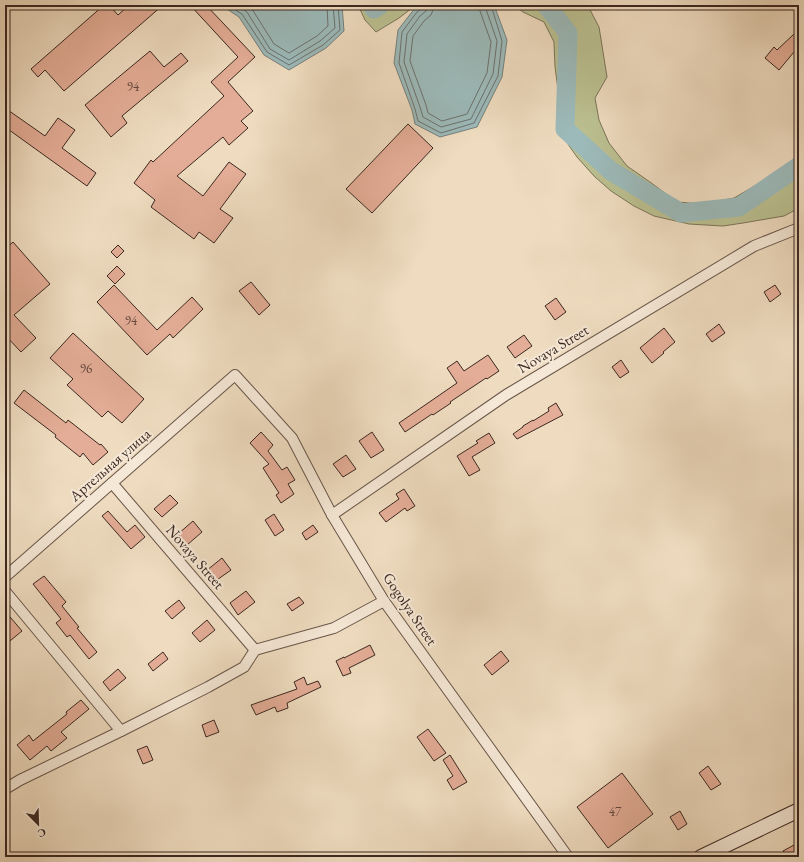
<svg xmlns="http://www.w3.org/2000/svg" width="804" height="862" font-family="'EB Garamond',serif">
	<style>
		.green { fill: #bbc091; stroke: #7b7459 }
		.water { fill: #9cbaba; stroke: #75807d }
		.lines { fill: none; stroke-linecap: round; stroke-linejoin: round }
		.shore { stroke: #6c716e; stroke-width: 1 }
		.river { stroke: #9cbaba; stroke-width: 19 }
		.building { fill: #e4ad97; stroke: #3b2821 }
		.street-casing { stroke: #685549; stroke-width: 12 }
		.secondary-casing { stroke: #3b2821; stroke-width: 16 }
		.street { stroke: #f5e8d6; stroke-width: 10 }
		.secondary { stroke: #f5e8d6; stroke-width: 14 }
		.labels { text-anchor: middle; stroke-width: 4; stroke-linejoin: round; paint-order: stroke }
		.number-label { font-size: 13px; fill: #65493e }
		.street-label { font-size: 15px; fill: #3b2821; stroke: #f5e8d6 }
	</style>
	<rect width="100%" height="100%" fill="#efdcc0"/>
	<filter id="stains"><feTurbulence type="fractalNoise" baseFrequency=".005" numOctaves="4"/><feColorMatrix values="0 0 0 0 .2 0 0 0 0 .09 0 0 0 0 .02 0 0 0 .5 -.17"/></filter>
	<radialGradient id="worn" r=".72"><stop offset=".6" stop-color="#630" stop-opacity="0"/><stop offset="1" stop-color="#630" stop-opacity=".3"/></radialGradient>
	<g class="green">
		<polygon points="358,5 416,5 399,18 376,32 365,20"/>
		<polygon points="514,5 587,5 588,6 599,27 607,77 595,98 599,120 609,143 627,166 650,182 677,202 702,204 734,198 799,160 799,208 784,216 743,223 723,226 689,224 654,216 634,206 611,191 594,176 577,157 563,137 557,118 559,97 555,67 554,42 544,22 523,12"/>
	</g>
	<g class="water">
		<polygon points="221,5 342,5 344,31 326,48 289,70 264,55 239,17"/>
		<polygon points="423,5 494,5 507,40 502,77 477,127 440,137 415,124 412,110 394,63 398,30 415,8"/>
	</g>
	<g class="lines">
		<g class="shore">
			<polyline points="227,5 242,14 267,52 289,65 323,45 340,30 338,5"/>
			<polyline points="237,5 247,12 270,49 289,60 320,41 335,28 333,5"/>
			<polyline points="249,5 252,9 274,44 289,53 317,36 328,26 327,5"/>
			<polyline points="422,5 421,9 417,12 402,32 399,63 415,109 418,121 441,133 474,123 498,76 502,41 491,5"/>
			<polyline points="427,5 426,11 420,16 407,34 404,62 420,107 423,117 441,127 471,119 493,74 497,41 486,9 485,5"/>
			<polyline points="433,5 433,10 431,15 424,21 413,36 410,61 426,105 428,113 442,121 467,114 487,73 491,42 480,11 479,5"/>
		</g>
		<g class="river">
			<polyline points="373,5 374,9 380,5"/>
			<polyline points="546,5 568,33 565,129 611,171 681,213 739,207 799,166"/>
		</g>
	</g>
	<g class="building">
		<polygon points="104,5 109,5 118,15 129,5 163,5 64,91 45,70 38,77 31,69"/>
		<polygon points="190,5 206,5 255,57 228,82 253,111 241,121 248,128 229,145 223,137 177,176 203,196 229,162 246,174 220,209 233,218 214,243 199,232 194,239 151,207 155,200 134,183 151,160 153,162 224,96 211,82 238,57"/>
		<polygon points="794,34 799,40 799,57 794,52 779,70 765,58 774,47 777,50"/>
		<polygon points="150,51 164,67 181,53 188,61 122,116 127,123 111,137 85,105"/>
		<polygon points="5,108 45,136 58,118 75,130 62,148 96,173 87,186 5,127"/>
		<polygon points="408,124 433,148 372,213 346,189"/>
		<polygon points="13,242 50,284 14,315 36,338 21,352 5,335 5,249"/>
		<polygon points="118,245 124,251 117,258 111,252"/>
		<polygon points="117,266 125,274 115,284 107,276"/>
		<polygon points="251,282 270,305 259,315 239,291"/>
		<polygon points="114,285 157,330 192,297 203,309 173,338 170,334 147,355 97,302"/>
		<polygon points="775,285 781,294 770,302 764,292"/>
		<polygon points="556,298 566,312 555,320 545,306"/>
		<polygon points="719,324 725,333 712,342 706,334"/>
		<polygon points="664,328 675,342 663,352 664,353 652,363 640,348"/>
		<polygon points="73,333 144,399 122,423 108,411 102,417 67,385 73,379 50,358"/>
		<polygon points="524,335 532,346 515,358 507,347"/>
		<polygon points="488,355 499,371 487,379 486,378 450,402 451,403 433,415 432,414 405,432 399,423 457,383 447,368 457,361 464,371"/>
		<polygon points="621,360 629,372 620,378 612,367"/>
		<polygon points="24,390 66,423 68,420 100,445 101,444 108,452 93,465 83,453 80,457 55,437 56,435 14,403"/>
		<polygon points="556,403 563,415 517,439 513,434 523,427 523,426 533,420 533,421 549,411 548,408"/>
		<polygon points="261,432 273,445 268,451 282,470 287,467 295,480 288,484 294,494 281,503 276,495 279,493 263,468 269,464 250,443"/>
		<polygon points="372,432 384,450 371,458 359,441"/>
		<polygon points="489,433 495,443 472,457 480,470 469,476 457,456 478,443 476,441"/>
		<polygon points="346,455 356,469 343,477 333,464"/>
		<polygon points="404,489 415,506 407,511 405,508 386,522 379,513 399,499 396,494"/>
		<polygon points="170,495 178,503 162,517 154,509"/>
		<polygon points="108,511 127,532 135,525 145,537 131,549 102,516"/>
		<polygon points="274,514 284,530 275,536 265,520"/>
		<polygon points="193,521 202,532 187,545 178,534"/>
		<polygon points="313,525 318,532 306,540 302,533"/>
		<polygon points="222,558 231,570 214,582 206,571"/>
		<polygon points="44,576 66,602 62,606 79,627 77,628 97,652 89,659 70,635 67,637 56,623 61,619 33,584"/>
		<polygon points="246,591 255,602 238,615 230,603"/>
		<polygon points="299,597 304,603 292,611 287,604"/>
		<polygon points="179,600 185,608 172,619 165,611"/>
		<polygon points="5,611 22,631 5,645"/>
		<polygon points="207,620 215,630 200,642 192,633"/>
		<polygon points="370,645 375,655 349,668 351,673 343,676 336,661 344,657 344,658"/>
		<polygon points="501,651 509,661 492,675 484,665"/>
		<polygon points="163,652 168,659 153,671 148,664"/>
		<polygon points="118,669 126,678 110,691 103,682"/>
		<polygon points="304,677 307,685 318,681 321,687 287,703 288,708 277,712 275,707 256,715 251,705 297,689 294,682"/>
		<polygon points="81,700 89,709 61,732 67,738 51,751 47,746 30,760 17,745 29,735 33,741 67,714 66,712"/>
		<polygon points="214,720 219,732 206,737 202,725"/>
		<polygon points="428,729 446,753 434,761 417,737"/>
		<polygon points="147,746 153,760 143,764 137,750"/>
		<polygon points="450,755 467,782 453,790 447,780 453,776 443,760"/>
		<polygon points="708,766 721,784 711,790 699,773"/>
		<polygon points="622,773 653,814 608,848 577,807"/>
		<polygon points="680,811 687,824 678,830 670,817"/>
		<polygon points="794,845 799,857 787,857 783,851"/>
	</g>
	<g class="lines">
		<g class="street-casing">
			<g id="street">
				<polyline points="112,483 255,650"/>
				<polyline points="332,515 506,395 754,246 799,228"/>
				<polyline points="5,577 235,375 292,438 332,515 384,601 568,857"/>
				<polyline points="5,591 121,731"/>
				<polyline points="5,789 20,780 121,731 208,687 244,667 255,650 334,628 384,601"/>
			</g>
		</g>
		<g class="secondary-casing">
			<polyline id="secondary" points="701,857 799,810"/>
		</g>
		<use href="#street" class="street"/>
		<use href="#secondary" class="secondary"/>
	</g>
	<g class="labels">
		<g class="number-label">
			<text x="133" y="91">94</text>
			<text x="131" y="325">94</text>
			<text x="86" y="373">96</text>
			<text x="615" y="816">47</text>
		</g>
		<g class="street-label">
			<text transform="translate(553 349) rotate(-31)" y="5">Novaya Street</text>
			<text transform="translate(110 465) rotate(-41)" y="5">Артельная улица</text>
			<text transform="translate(195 557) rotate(49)" y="5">Novaya Street</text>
			<text transform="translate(410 609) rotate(56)" y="5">Gogolya Street</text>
		</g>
	</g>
	<rect width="804" height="862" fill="none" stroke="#efdcc0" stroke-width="20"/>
	<rect x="6" y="6" width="792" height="850" fill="none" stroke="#3b2821" stroke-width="2"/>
	<rect x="10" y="10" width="784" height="842" fill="none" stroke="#3b2821"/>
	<g transform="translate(38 824) rotate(157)" stroke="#f5e8d6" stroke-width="3" paint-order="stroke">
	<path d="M0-3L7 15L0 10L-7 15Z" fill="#3b2821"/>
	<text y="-6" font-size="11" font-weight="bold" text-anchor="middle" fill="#3b2821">С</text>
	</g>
	<rect width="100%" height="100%" filter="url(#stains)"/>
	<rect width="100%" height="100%" fill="url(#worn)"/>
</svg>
